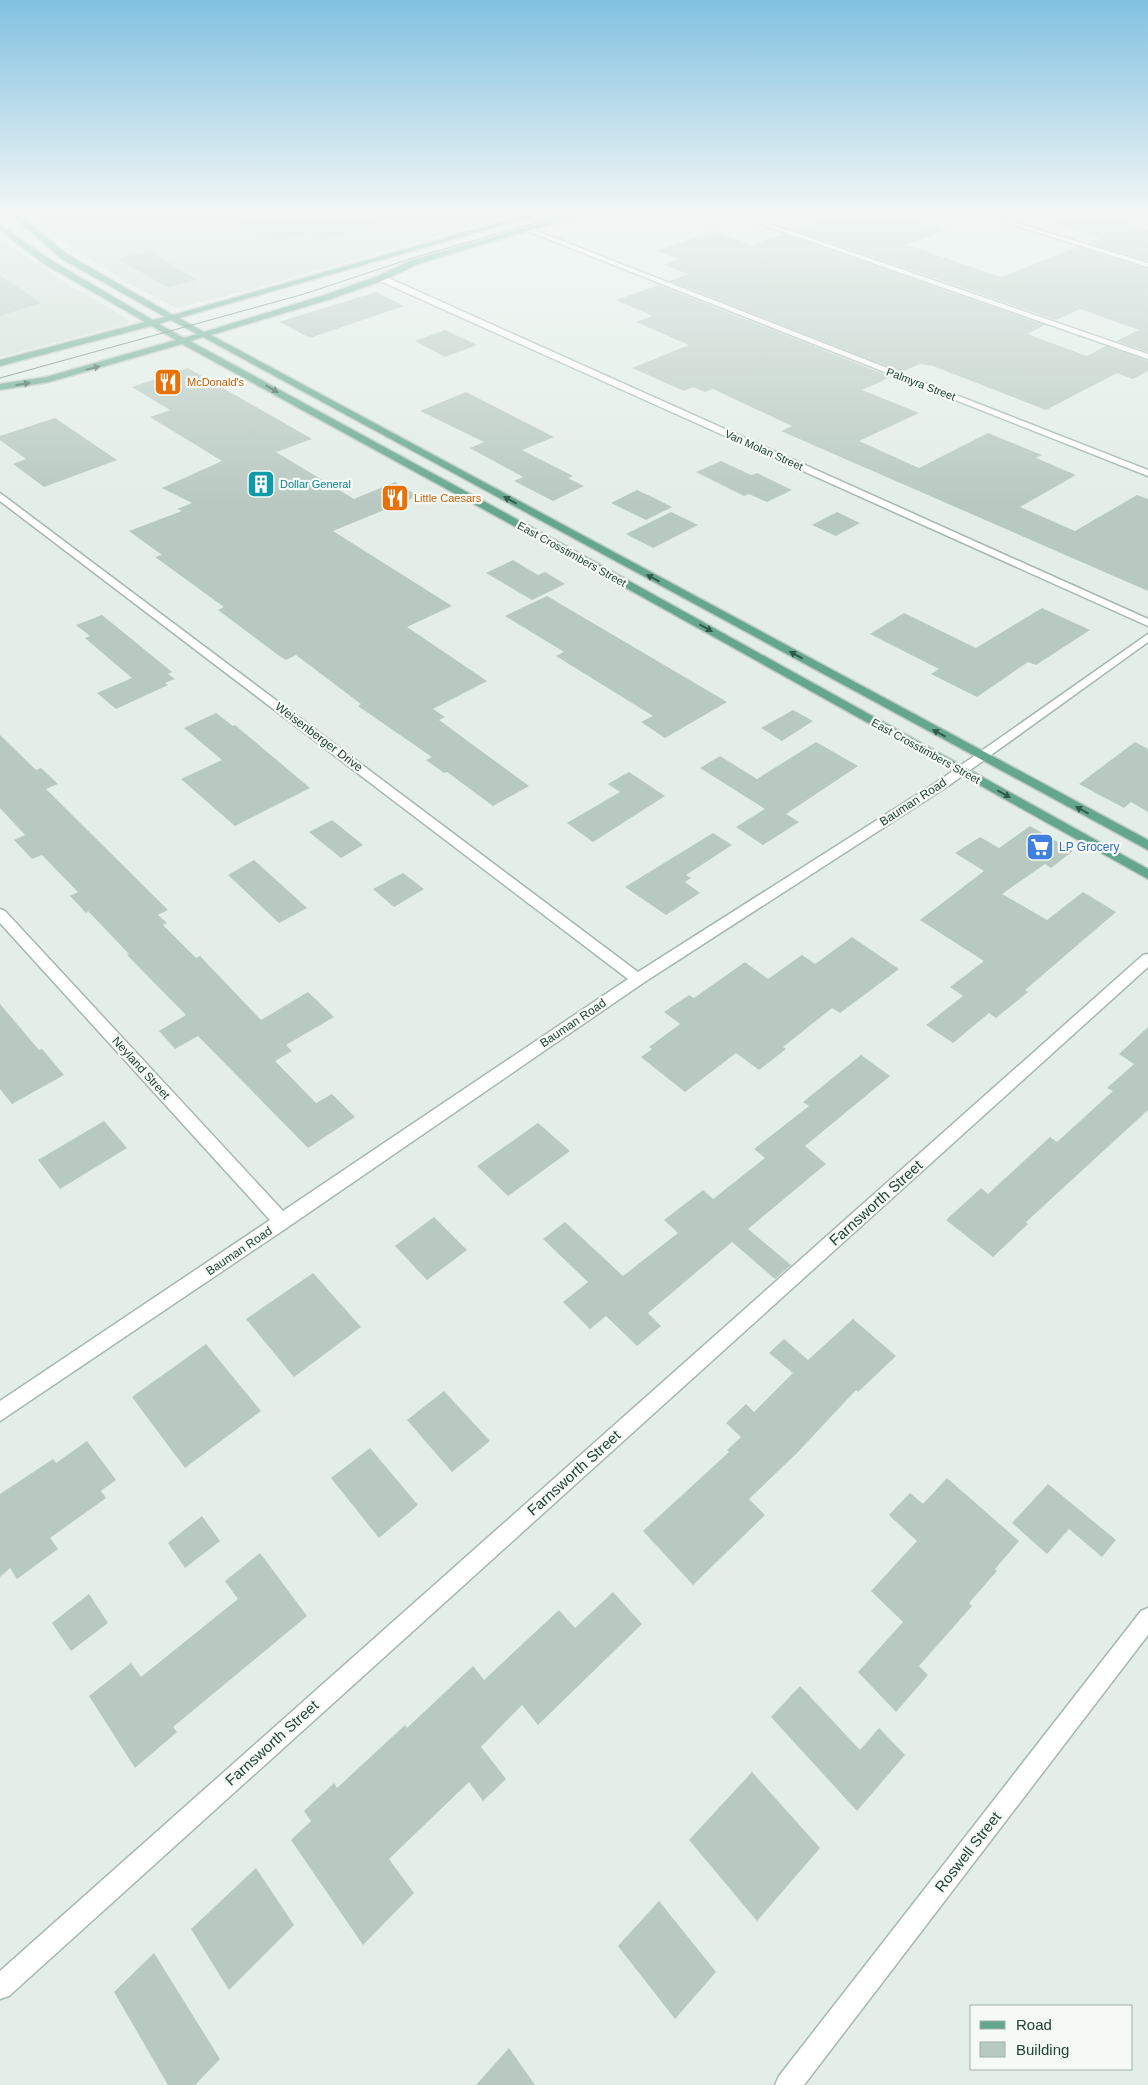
<svg xmlns="http://www.w3.org/2000/svg" width="1148" height="2085" font-family="Helvetica,sans-serif">
	<style>
		.built { fill: #d1ded7 }
		.building { fill: #b8c9c1 }
		.lines { fill: none; stroke-linecap: round; stroke-linejoin: round }
		.minor-casing { stroke: #a5b7af; stroke-width: 3 }
		.major-casing { stroke: #c1cac6; stroke-width: 3 }
		.minor { fill: #fff; fill-rule: evenodd }
		.major { fill: #65a78e; fill-rule: evenodd }
		.tram { stroke: #5c7d70; stroke-width: 1 }
		.oneway { fill: #325a4b }
		.labels { text-anchor: middle; stroke-width: 4.5; stroke-linejoin: round; paint-order: stroke }
		.far-food-label { font-size: 11px; fill: #c56008; stroke: #f5faf7; text-anchor: start }
		.far-street-label { font-size: 11px; fill: #214135; stroke: #f5faf7 }
		.far-culture-label { font-size: 11px; fill: #0d838f; stroke: #f5faf7; text-anchor: start }
		.street-label { font-size: 12px; fill: #214135; stroke: #f5faf7 }
		.shop-label { font-size: 12px; fill: #366cbe; stroke: #f5faf7; text-anchor: start }
		.near-street-label { font-size: 15px; fill: #214135; stroke: #f5faf7 }
	</style>
	<rect width="100%" height="100%" fill="#e3eee8"/>
	<g class="built">
		<polygon points="31,213 518,213 249,290 177,308 128,283 72,248 51,233"/>
		<polygon points="0,238 59,279 130,320 127,324 0,357"/>
	</g>
	<g class="building">
		<polygon points="219,213 396,213 397,220 321,240 308,233 274,242"/>
		<polygon points="844,213 854,213 884,222 902,216 945,230 907,245 1001,277 1078,247 1148,269 1148,352 1116,341 1139,330 1080,309 1056,320 794,230"/>
		<polygon points="1085,213 1091,213 1148,230 1148,261 1088,243 1100,238 1056,224"/>
		<polygon points="713,231 752,245 784,234 1045,325 1027,334 1087,356 1106,346 1148,361 1148,371 1133,379 1117,373 1046,410 933,366 920,364 902,372 669,281 688,274 664,265 679,259 657,251"/>
		<polygon points="149,251 197,280 168,287 117,259"/>
		<polygon points="0,275 41,303 0,316"/>
		<polygon points="659,285 891,377 862,390 919,413 859,441 919,468 988,433 1042,455 1036,458 1076,475 1020,507 1075,531 1137,495 1148,499 1148,591 781,431 792,426 713,389 705,392 693,387 684,391 632,368 689,345 636,322 653,316 616,300"/>
		<polygon points="376,292 404,306 310,338 279,322"/>
		<polygon points="445,330 477,345 445,357 415,341"/>
		<polygon points="188,368 312,439 276,452 354,499 395,482 418,496 333,531 452,606 407,627 487,681 433,709 445,717 439,720 529,786 493,806 447,772 444,773 426,760 432,757 358,706 361,704 296,655 286,660 278,655 218,610 224,607 155,557 162,555 129,531 182,511 177,509 192,503 162,488 222,461 150,417 170,410 132,387"/>
		<polygon points="466,392 554,437 522,450 573,476 568,478 584,486 553,501 514,481 523,477 470,448 484,442 420,411"/>
		<polygon points="55,418 117,460 44,487 13,464 26,459 0,440 0,436"/>
		<polygon points="721,461 751,475 757,473 792,490 767,502 749,494 744,496 696,472"/>
		<polygon points="637,490 650,496 672,507 646,520 611,503"/>
		<polygon points="671,512 698,525 653,548 626,534"/>
		<polygon points="837,512 860,523 836,536 812,525"/>
		<polygon points="513,560 538,575 545,572 565,584 532,600 486,573"/>
		<polygon points="547,596 727,702 665,738 641,722 653,716 556,656 564,652 505,616"/>
		<polygon points="1042,608 1090,630 1036,665 1028,662 977,697 931,674 939,669 870,634 904,613 976,648"/>
		<polygon points="102,615 172,672 168,674 175,679 165,683 168,685 116,709 97,693 132,678 85,638 90,636 76,625"/>
		<polygon points="793,710 813,721 782,741 761,728"/>
		<polygon points="216,713 233,726 235,725 310,788 235,826 181,779 222,760 184,728"/>
		<polygon points="0,735 36,770 41,768 58,784 46,789 168,910 158,915 167,923 163,925 196,958 200,956 261,1020 308,992 334,1017 286,1045 292,1051 275,1061 316,1103 332,1094 355,1117 308,1148 198,1036 175,1049 159,1031 186,1015 127,955 129,954 88,911 86,913 70,896 78,892 42,855 32,859 14,840 25,835 0,808"/>
		<polygon points="816,742 858,766 786,814 799,822 763,845 736,827 765,809 700,768 720,756 757,779"/>
		<polygon points="1135,742 1148,749 1148,812 1131,802 1124,808 1079,784"/>
		<polygon points="629,772 665,796 593,842 567,823 620,792 608,784"/>
		<polygon points="332,820 363,845 341,858 309,832"/>
		<polygon points="1030,826 1073,851 1051,868 1045,864 1002,894 1047,920 1083,892 1116,912 1025,990 1028,992 996,1018 989,1013 953,1043 926,1025 963,996 950,987 984,961 920,920 984,871 955,853 980,837 999,848"/>
		<polygon points="713,833 732,845 686,875 691,878 685,882 700,893 666,915 625,887"/>
		<polygon points="254,860 307,908 279,923 228,875"/>
		<polygon points="403,873 424,889 394,907 373,889"/>
		<polygon points="852,937 899,969 840,1013 832,1008 783,1047 786,1049 759,1070 736,1053 685,1092 641,1057 652,1049 649,1047 680,1024 664,1012 689,995 694,998 745,962 768,979 802,955 815,964"/>
		<polygon points="0,1004 39,1050 42,1049 64,1075 12,1104 0,1089"/>
		<polygon points="1148,1027 1148,1110 1026,1222 1028,1224 993,1257 946,1220 981,1188 988,1194 1050,1137 1057,1142 1113,1091 1107,1088 1134,1064 1119,1054"/>
		<polygon points="861,1055 890,1076 805,1146 826,1164 748,1229 791,1265 775,1279 732,1242 648,1313 661,1326 637,1346 606,1316 590,1329 563,1302 588,1282 543,1239 565,1222 623,1276 678,1233 664,1220 703,1190 713,1199 765,1158 754,1149 809,1106 803,1102"/>
		<polygon points="104,1121 127,1148 60,1189 38,1160"/>
		<polygon points="538,1123 570,1151 508,1196 477,1166"/>
		<polygon points="434,1217 467,1250 427,1280 395,1246"/>
		<polygon points="313,1273 361,1327 294,1377 246,1319"/>
		<polygon points="853,1319 896,1356 858,1392 856,1390 797,1453 749,1499 765,1515 693,1585 643,1531 729,1452 727,1450 741,1437 726,1423 746,1404 754,1412 793,1373 769,1353 784,1339 808,1360"/>
		<polygon points="206,1344 261,1411 185,1468 132,1397"/>
		<polygon points="444,1391 490,1441 452,1472 407,1420"/>
		<polygon points="87,1441 116,1480 101,1491 106,1498 50,1538 58,1549 17,1579 10,1568 0,1577 0,1494 53,1459 56,1463"/>
		<polygon points="370,1448 418,1505 379,1538 331,1478"/>
		<polygon points="947,1478 1019,1541 995,1569 997,1571 969,1603 972,1606 919,1666 928,1675 896,1712 858,1672 903,1622 871,1591 917,1541 889,1515 910,1493 923,1504"/>
		<polygon points="1048,1484 1116,1540 1102,1557 1069,1529 1047,1554 1012,1523"/>
		<polygon points="202,1516 220,1541 185,1568 168,1543"/>
		<polygon points="260,1553 307,1616 173,1727 177,1732 135,1768 89,1696 131,1663 141,1677 238,1599 225,1581"/>
		<polygon points="613,1592 642,1624 538,1725 522,1705 481,1747 506,1779 483,1801 469,1782 389,1859 414,1893 363,1945 291,1840 311,1821 304,1811 334,1783 337,1788 405,1725 407,1728 473,1666 484,1680 559,1610 575,1628"/>
		<polygon points="89,1594 108,1623 71,1651 52,1623"/>
		<polygon points="800,1686 860,1750 879,1728 905,1755 857,1811 771,1717"/>
		<polygon points="752,1772 820,1848 757,1921 689,1840"/>
		<polygon points="256,1868 294,1925 229,1990 191,1929"/>
		<polygon points="659,1901 716,1972 675,2019 618,1946"/>
		<polygon points="154,1953 220,2059 195,2085 168,2085 114,1992"/>
		<polygon points="509,2048 535,2085 476,2085"/>
	</g>
	<g class="lines">
		<g class="minor-casing">
			<g id="minor">
				<polygon points="729,213 738,213 1148,354 1148,359"/>
				<polygon points="975,213 984,213 1148,263 1148,267"/>
				<polygon points="525,228 529,228 1148,470 1148,476 525,230"/>
				<polygon points="378,276 384,276 1148,619 1148,626 378,280"/>
				<polygon points="0,493 638,972 940,780 1148,634 1148,642 948,786 643,983 288,1227 0,1421 0,1401 270,1220 0,923 0,909 5,911 283,1211 628,979 0,501"/>
				<polygon points="1148,954 1148,967 9,1996 0,1999 0,1971 1143,955"/>
				<polygon points="1148,1608 1148,1635 804,2085 775,2085 779,2076 1141,1611"/>
			</g>
		</g>
		<g class="major-casing">
			<path id="major" d="M9,213H16L68,255L173,315L534,213H544L179,318L204,332L325,295L378,276L412,260L578,213H587L418,264L384,280L331,299L211,335L1148,840V850L203,337L190,341L575,551L1148,869V879L567,555L182,344L49,382L0,390V384L46,377L176,340L151,326L0,366V360L145,322L43,263L0,230V225L49,259L153,320L165,317L62,259ZM171,320L197,334L184,338L159,324Z"/>
		</g>
		<use href="#minor" class="minor"/>
		<use href="#major" class="major"/>
		<polyline class="tram" points="0,378 304,294 419,256 571,213"/>
	</g>
	<defs><path id="oneway-solid" d="M-6-.8H1V-3.2L6.5 0L1 3.2V.8H-6Z" transform="scale(1.25)"/></defs>
	<g class="oneway">
		<use href="#oneway-solid" transform="translate(93 368) rotate(-14)"/>
		<use href="#oneway-solid" transform="translate(23 384) rotate(-9)"/>
		<use href="#oneway-solid" transform="translate(272 389) rotate(29)"/>
		<use href="#oneway-solid" transform="translate(510 500) rotate(-151)"/>
		<use href="#oneway-solid" transform="translate(653 578) rotate(-152)"/>
		<use href="#oneway-solid" transform="translate(706 628) rotate(29)"/>
		<use href="#oneway-solid" transform="translate(796 655) rotate(-151)"/>
		<use href="#oneway-solid" transform="translate(939 733) rotate(-152)"/>
		<use href="#oneway-solid" transform="translate(1004 794) rotate(29)"/>
		<use href="#oneway-solid" transform="translate(1082 810) rotate(-151)"/>
	</g>
	<linearGradient id="sky" x2="0" y2="1"><stop stop-color="#81c1e1"/><stop offset="0.42" stop-color="#f2f7f5"/><stop offset="1" stop-color="#f2f7f5" stop-opacity="0"/></linearGradient>
	<rect width="1148" height="505" fill="url(#sky)"/>
	<defs>
		<g id="restaurant-square" transform="scale(1.4375)"><rect x="-9" y="-9" width="18" height="18" rx="4" fill="#e8710a" stroke="#f5faf7"/><path d="M-5-6h1v4h1v-4h1v4h1v-4h1v5L-1.5 .5V6h-2V.5L-5-1ZM5-6V6H3V1.5H1.5Q1.5-4 5-6Z" fill="#fff"/></g>
		<g id="building-square" transform="scale(1.4375)"><rect x="-9" y="-9" width="18" height="18" rx="4" fill="#0f9aa8" stroke="#f5faf7"/><path d="M-4-6H4V6H1V3H-1V6H-4ZM-2.5-4.3h1.7v1.8h-1.7ZM.8-4.3h1.7v1.8H.8ZM-2.5-1h1.7V.8h-1.7ZM.8-1h1.7V.8H.8Z" fill="#fff"/></g>
		<g id="supermarket-square" transform="scale(1.4375)"><rect x="-9" y="-9" width="18" height="18" rx="4" fill="#3f7fe0" stroke="#f5faf7"/><path d="M-6-5.5h2.5l.6 2H6L4.5 2H-2.5L-4.4-4H-6ZM-1.5 3.2a1.3 1.3 0 1 0 .1 0ZM3 3.2a1.3 1.3 0 1 0 .1 0Z" fill="#fff"/></g>
	</defs>
	<g fill-rule="evenodd">
		<use href="#restaurant-square" x="168" y="382"/>
		<use href="#building-square" x="261" y="484"/>
		<use href="#restaurant-square" x="395" y="498"/>
		<use href="#supermarket-square" x="1040" y="847"/>
	</g>
	<g class="labels">
		<g class="far-food-label">
			<text x="187" y="386">McDonald's</text>
			<text x="414" y="502">Little Caesars</text>
		</g>
		<g class="far-street-label">
			<text transform="translate(921 384) rotate(21)" y="4">Palmyra Street</text>
			<text transform="translate(764 450) rotate(24)" y="4">Van Molan Street</text>
			<text transform="translate(572 554) rotate(29)" y="4">East Crosstimbers Street</text>
			<text transform="translate(926 751) rotate(29)" y="4">East Crosstimbers Street</text>
		</g>
		<g class="far-culture-label">
			<text x="280" y="488">Dollar General</text>
		</g>
		<g class="street-label">
			<text transform="translate(319 737) rotate(37)" y="4">Weisenberger Drive</text>
			<text transform="translate(913 802) rotate(-33)" y="4">Bauman Road</text>
			<text transform="translate(573 1023) rotate(-34)" y="4">Bauman Road</text>
			<text transform="translate(141 1068) rotate(48)" y="4">Neyland Street</text>
			<text transform="translate(239 1251) rotate(-34)" y="4">Bauman Road</text>
		</g>
		<g class="shop-label">
			<text x="1059" y="851">LP Grocery</text>
		</g>
		<g class="near-street-label">
			<text transform="translate(876 1203) rotate(-42)" y="5">Farnsworth Street</text>
			<text transform="translate(574 1473) rotate(-42)" y="5">Farnsworth Street</text>
			<text transform="translate(272 1743) rotate(-42)" y="5">Farnsworth Street</text>
			<text transform="translate(968 1852) rotate(-52)" y="5">Roswell Street</text>
		</g>
	</g>
	<rect x="970" y="2005" width="162" height="65" fill="#f5faf7" stroke="#a0b0a9"/>
	<rect x="980" y="2021" width="25" height="8" fill="#65a78e" stroke="#a0b0a9"/>
	<text x="1016" y="2030" font-size="15" fill="#214135">Road</text>
	<rect x="980" y="2042" width="25" height="15" fill="#b8c9c1" stroke="#a0b0a9"/>
	<text x="1016" y="2055" font-size="15" fill="#214135">Building</text>
</svg>
